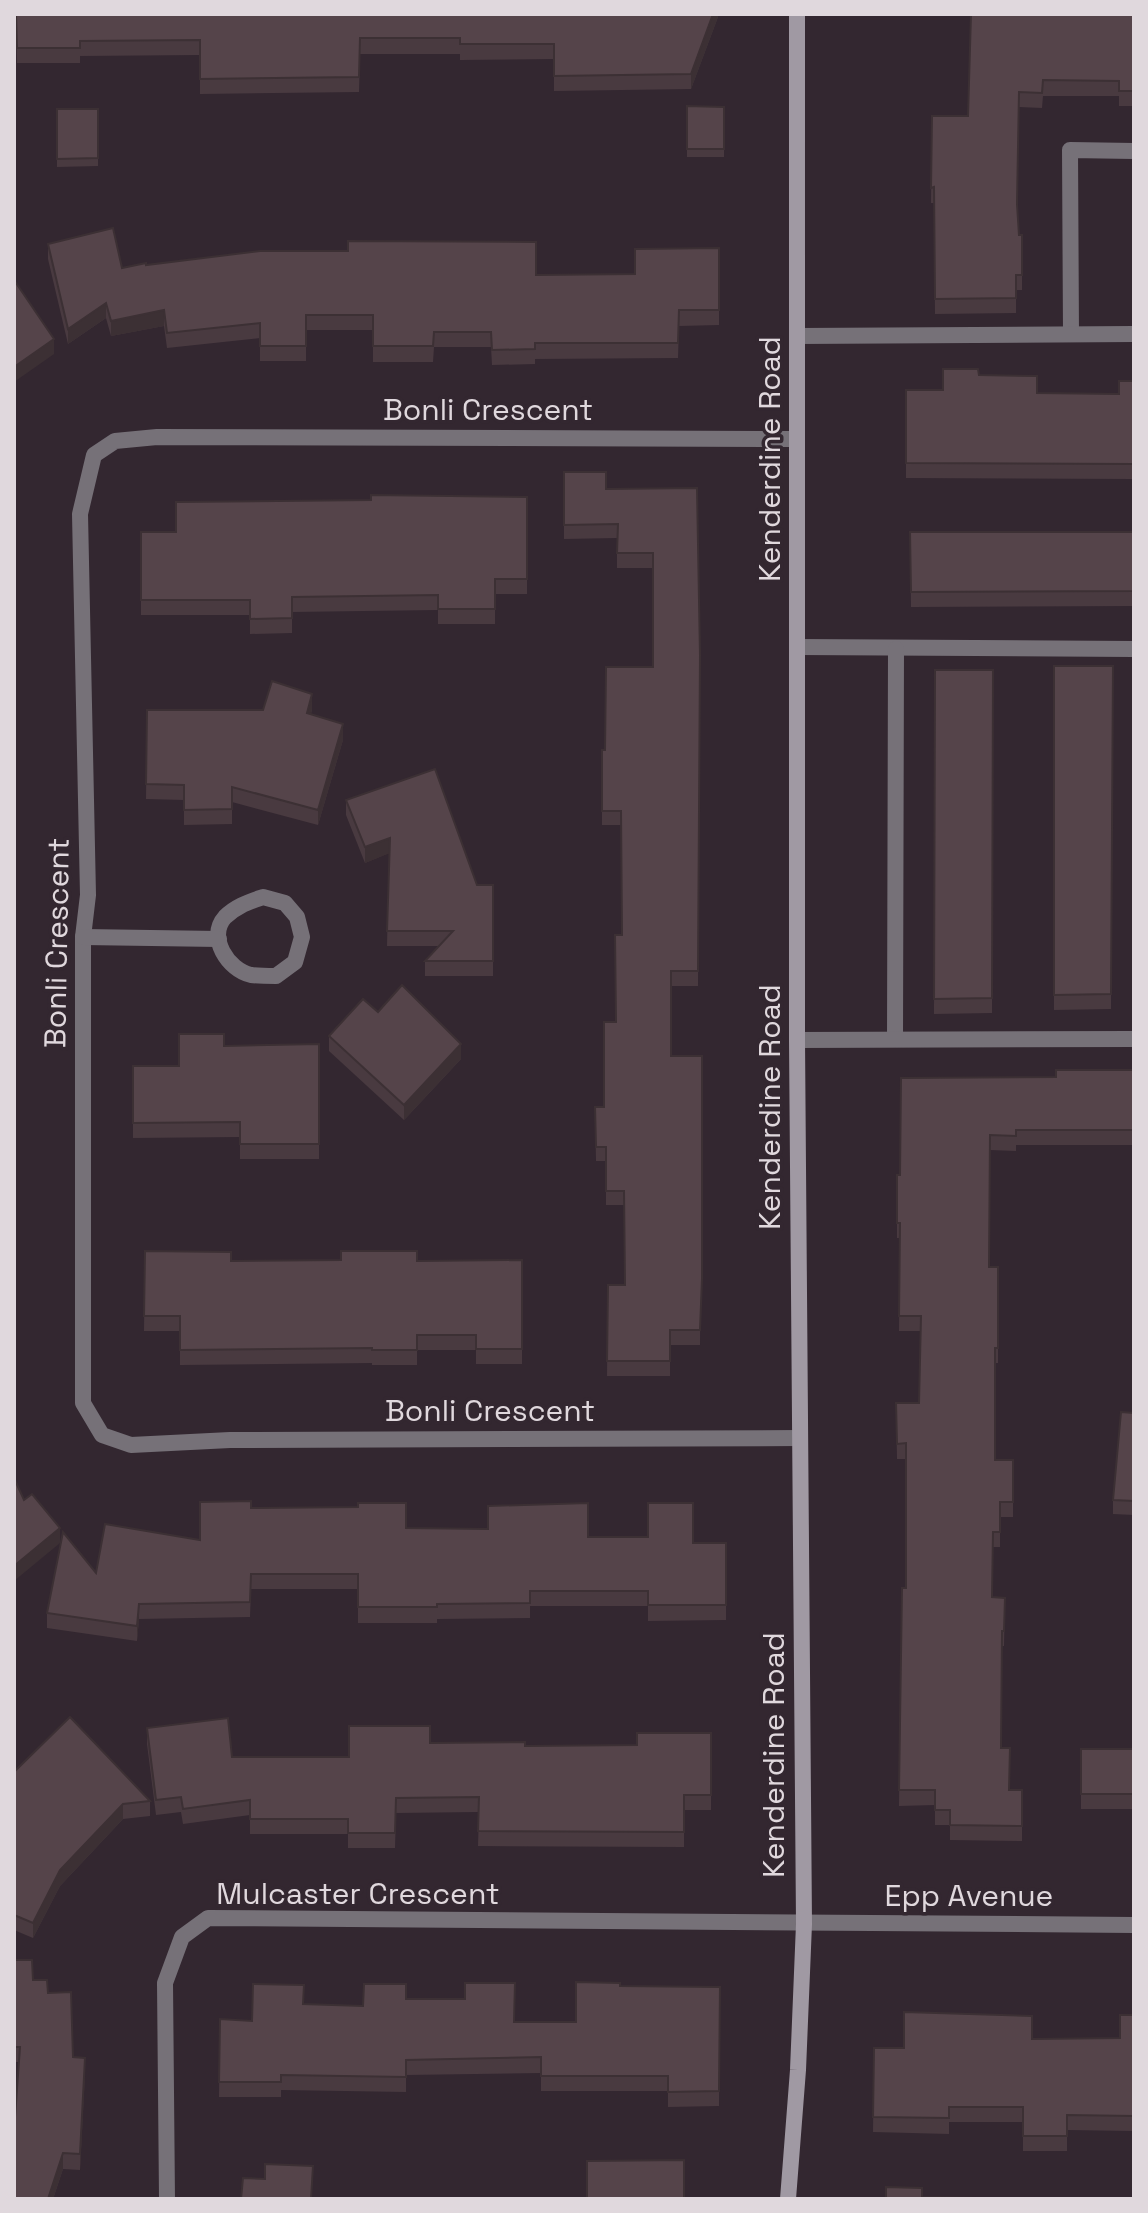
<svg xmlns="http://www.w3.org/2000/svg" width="1148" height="2213" font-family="'Space Grotesk',sans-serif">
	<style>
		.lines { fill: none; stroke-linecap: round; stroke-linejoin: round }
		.street { stroke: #767178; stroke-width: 16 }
		.secondary { stroke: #a099a3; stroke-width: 16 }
		.wall { fill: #493a40 }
		.shaded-wall { fill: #3c3034 }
		.building { fill: #55444a; stroke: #3c3034; stroke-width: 2 }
		.labels { text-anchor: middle; stroke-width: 7; stroke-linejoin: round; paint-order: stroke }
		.street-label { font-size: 30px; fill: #e0d8dd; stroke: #332730 }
	</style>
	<rect width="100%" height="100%" fill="#332730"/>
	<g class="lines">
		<g class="street">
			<polyline points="1071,334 1070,150 1134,151"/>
			<polyline points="798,336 1134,334"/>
			<polyline points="797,439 157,437 115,441 94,455 80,514 88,895 83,937 83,1403 102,1435 131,1445 230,1440 800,1438"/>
			<polyline points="798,647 1134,649"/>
			<path d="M263,897L285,903L297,917L302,937L295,962L276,976C268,976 259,976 251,975C228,970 207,937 225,917C236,906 249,902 263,897Z"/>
			<polyline points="83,937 219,939"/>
			<polyline points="895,1039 896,649"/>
			<polyline points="797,1040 1134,1039"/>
			<polyline points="167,2199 165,1983 182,1937 208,1918 1134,1925"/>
		</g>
		<polyline class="secondary" points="788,2199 798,2070 804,1924 797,1040 797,14"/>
	</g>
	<g class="wall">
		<polygon points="14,14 718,14 718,17 691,89 554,91 554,59 460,60 460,54 360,54 359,92 200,94 200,55 80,56 80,63 17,63 16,22 14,24"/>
		<polygon points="1134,14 1134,106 1119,106 1119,96 1043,96 1042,108 1019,107 1017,208 1019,235 1022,235 1022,290 1016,290 1016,313 935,314 934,203 931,203 932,116 968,116"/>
		<polygon points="687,106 724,107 724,157 687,157"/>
		<polygon points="57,109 98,109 98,166 57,167"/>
		<polygon points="48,244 122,268 146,265 536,275 635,274 719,248 719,325 679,326 678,358 535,359 535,364 492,365 491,347 434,347 433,362 373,362 373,330 306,330 306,361 260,361 260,338 167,348 164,326 111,336 106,318 68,344 48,259"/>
		<polygon points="979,375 1037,393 1119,394 1134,381 1134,479 906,478 906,390 943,390"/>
		<polygon points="564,472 606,489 697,488 700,655 698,986 671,986 671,1056 702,1056 700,1345 670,1345 670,1376 607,1376 608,1285 625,1285 624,1205 606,1205 606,1161 596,1161 595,1107 604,1107 616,1022 622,935 621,825 602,825 602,750 605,750 653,667 653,568 617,568 617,538 564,539"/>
		<polygon points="527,497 527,594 495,594 495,624 438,624 438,610 292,612 292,633 250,634 250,615 141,615 141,532 176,532"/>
		<polygon points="910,532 1134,532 1134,606 911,607"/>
		<polygon points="1054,666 1113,666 1111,1009 1054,1010"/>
		<polygon points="935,670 993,670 992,1013 934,1014"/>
		<polygon points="312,709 311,714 343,740 318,825 232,802 232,824 184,825 184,800 146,799 147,710 263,710"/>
		<polygon points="346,800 477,885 493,885 493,976 425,976 425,961 439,946 387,946 389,853 365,863 346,815"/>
		<polygon points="378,1012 461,1059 404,1120 329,1051 329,1036"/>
		<polygon points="319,1044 319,1159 240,1159 240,1137 133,1138 133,1066 179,1066 224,1046"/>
		<polygon points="1134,1070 1134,1145 1016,1145 1016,1151 990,1150 989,1267 998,1267 998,1363 995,1363 995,1460 1013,1460 1013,1517 1000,1517 1000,1547 993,1547 992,1597 1005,1598 1004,1646 1002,1646 1001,1748 1009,1790 1022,1790 1022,1841 950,1840 950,1825 935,1825 935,1805 899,1806 902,1588 906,1588 906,1459 897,1459 896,1403 919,1403 921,1331 899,1331 900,1238 897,1238 897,1175 900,1175 1056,1077"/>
		<polygon points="145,1251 231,1261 522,1260 522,1364 476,1364 476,1350 417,1350 417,1365 372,1365 372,1363 180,1365 180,1331 144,1331"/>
		<polygon points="1134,1413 1134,1515 1113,1514 1113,1500"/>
		<polygon points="251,1508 406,1528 693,1543 726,1543 726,1620 648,1621 648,1606 530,1606 530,1618 437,1619 437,1623 358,1623 358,1589 251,1589 250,1617 139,1619 137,1641 47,1628 47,1613 96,1573 200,1540"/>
		<polygon points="147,1728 232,1757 349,1757 430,1743 525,1746 637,1745 711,1733 711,1810 684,1810 684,1847 478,1846 479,1812 396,1813 395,1848 348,1848 348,1834 250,1834 250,1815 183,1824 181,1812 156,1815 147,1744"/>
		<rect x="1081" y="1749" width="53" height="60"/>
		<polygon points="14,1772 150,1801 150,1816 123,1819 60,1886 33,1938 14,1930"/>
		<polygon points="14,1960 33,1980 48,1993 73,2057 85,2073 80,2170 63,2169 53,2199 14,2199 19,2062 14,2062"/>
		<polygon points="620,1986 720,1987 719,2106 668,2107 668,2091 541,2091 541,2073 406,2075 406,2092 281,2090 281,2097 219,2097 220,2019 252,2021 304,2004 363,2006 406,1999 514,2022 576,2022"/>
		<polygon points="1134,2015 1134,2131 1067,2130 1067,2151 1023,2151 1023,2122 949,2122 949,2134 873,2132 874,2048 904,2048 1032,2039 1120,2038"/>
	</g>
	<g class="shaded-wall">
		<polygon points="713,14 718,14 718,17 691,89 691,74"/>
		<polygon points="106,303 106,318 68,344 68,329"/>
		<polygon points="164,310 164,326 111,336 111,321"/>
		<polygon points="54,339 54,354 14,382 14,367"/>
		<polygon points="312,694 312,709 307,728 307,713"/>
		<polygon points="343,724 343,740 318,825 318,810"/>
		<polygon points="390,838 390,853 365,863 365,847"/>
		<polygon points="461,1044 461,1059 404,1120 404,1105"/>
		<polygon points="60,1528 60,1543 14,1581 14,1566"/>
		<polygon points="139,1604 139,1619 137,1641 137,1626"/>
		<polygon points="123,1804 123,1819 60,1886 33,1938 33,1923 60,1870"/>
		<polygon points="85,2058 85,2073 80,2170 80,2154"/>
		<polygon points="63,2153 63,2169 53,2199 48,2199"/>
	</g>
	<g class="building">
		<polygon points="16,14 713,14 691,74 554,76 554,44 460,44 460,38 360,38 359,77 200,79 200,40 80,41 80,48 17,48"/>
		<polygon points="971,14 1134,14 1134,91 1119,91 1119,81 1043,80 1042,93 1019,92 1017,204 1019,235 1022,235 1022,275 1016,275 1016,298 935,299 934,187 931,188 932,116 968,116"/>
		<polygon points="687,106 724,107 724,149 687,149"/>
		<polygon points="57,109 98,109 98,158 57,159"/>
		<polygon points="113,228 122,268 146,263 146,265 260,251 348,251 348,241 536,242 536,275 635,274 635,249 719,248 719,310 679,310 678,343 535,343 535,349 492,350 491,332 434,332 433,346 373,346 373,315 306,315 306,346 260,346 260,323 167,333 164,310 111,321 106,303 68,329 48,244"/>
		<polygon points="14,280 54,339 14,367"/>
		<polygon points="943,369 978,369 979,375 1037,376 1037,393 1119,394 1119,381 1134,381 1134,464 906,463 906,390 943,390"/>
		<polygon points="564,472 606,472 606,489 697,488 700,655 698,971 671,971 671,1056 702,1056 702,1279 700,1330 670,1330 670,1361 607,1361 608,1285 625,1285 624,1191 606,1191 606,1147 596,1147 595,1107 604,1107 604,1022 616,1022 615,935 622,935 621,811 602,811 602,750 605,750 606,667 653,667 653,553 617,553 618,524 564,525"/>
		<polygon points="371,495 527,497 527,579 495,579 495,609 438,609 438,595 292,597 292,618 250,619 250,600 141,600 141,532 176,532 176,502 371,500"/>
		<polygon points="910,532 1134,532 1134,591 911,592"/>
		<polygon points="1054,666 1113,666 1111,994 1054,995"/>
		<polygon points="935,670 993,670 992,998 934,999"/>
		<polygon points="272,681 312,694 307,713 343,724 318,810 232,787 232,809 184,810 184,785 146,784 147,710 263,710"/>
		<polygon points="435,769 477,885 493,885 493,961 425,961 453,931 387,931 390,838 365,847 346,800"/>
		<polygon points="402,985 461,1044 404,1105 329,1036 363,999 378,1012"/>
		<polygon points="179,1034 224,1034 224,1046 319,1044 319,1144 240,1144 240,1122 133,1123 133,1066 179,1066"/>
		<polygon points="1056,1070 1134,1070 1134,1130 1016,1130 1016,1136 990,1135 989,1267 998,1267 998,1348 995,1348 995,1460 1013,1460 1013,1502 1000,1502 1000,1532 993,1532 992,1597 1005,1598 1004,1631 1002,1631 1001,1748 1010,1748 1009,1790 1022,1790 1022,1826 950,1825 950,1810 935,1810 935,1790 899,1790 902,1588 906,1588 906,1443 897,1444 896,1403 919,1403 921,1316 899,1316 900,1223 897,1223 897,1175 900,1175 901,1078 1056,1077"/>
		<polygon points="145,1251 231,1252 231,1261 341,1260 341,1251 417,1251 417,1261 522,1260 522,1349 476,1349 476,1335 417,1335 417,1350 372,1350 372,1348 180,1350 180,1316 144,1316"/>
		<polygon points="1121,1412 1134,1413 1134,1501 1113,1500"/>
		<polygon points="14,1478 24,1500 32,1494 60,1528 14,1566"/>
		<polygon points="251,1501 251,1508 358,1507 358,1503 406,1503 406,1528 488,1529 488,1506 588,1503 588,1537 648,1537 648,1503 693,1503 693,1543 726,1543 726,1605 648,1605 648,1591 530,1591 530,1603 437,1604 437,1607 358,1607 358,1574 251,1574 250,1602 139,1604 137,1626 47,1613 63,1532 96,1573 105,1524 200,1540 200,1502"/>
		<polygon points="70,1717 150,1801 123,1804 60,1870 33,1923 14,1915 14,1772"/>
		<polygon points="228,1718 232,1757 349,1757 349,1726 430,1726 430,1743 525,1742 525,1746 637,1745 637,1733 711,1733 711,1795 684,1795 684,1832 478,1831 479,1797 396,1798 395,1833 348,1833 348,1819 250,1819 250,1800 183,1809 181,1797 156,1800 147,1728"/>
		<rect x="1081" y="1749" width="53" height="45"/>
		<polygon points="14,1960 32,1960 33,1980 47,1980 48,1993 71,1992 73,2057 85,2058 80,2154 63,2153 48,2199 14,2199 14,2131 20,2047 14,2047"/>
		<polygon points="576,1982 620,1983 620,1986 720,1987 719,2091 668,2092 668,2076 541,2076 541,2057 406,2060 406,2077 281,2075 281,2082 219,2082 220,2019 252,2021 253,1984 304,1985 303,2004 363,2006 364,1984 406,1984 406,1999 465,1999 465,1983 515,1983 514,2022 576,2022"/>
		<polygon points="904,2012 1032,2016 1032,2039 1120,2038 1120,2015 1134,2015 1134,2116 1067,2115 1067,2136 1023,2136 1023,2107 949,2107 949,2118 873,2117 874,2048 904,2048"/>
		<polygon points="684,2160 684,2199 587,2199 587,2161"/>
		<polygon points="265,2164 313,2166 311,2199 241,2199 243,2178 265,2179"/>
		<polygon points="886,2187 922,2188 922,2197 976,2198 976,2199 886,2199"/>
	</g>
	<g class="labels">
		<g class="street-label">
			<text x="488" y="420">Bonli Crescent</text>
			<text transform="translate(770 459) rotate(-90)" y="10">Kenderdine Road</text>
			<text transform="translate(57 943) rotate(-89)" y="10">Bonli Crescent</text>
			<text transform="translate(770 1107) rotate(-90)" y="10">Kenderdine Road</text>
			<text x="490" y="1421">Bonli Crescent</text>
			<text transform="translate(774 1755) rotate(-90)" y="10">Kenderdine Road</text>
			<text x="358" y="1904">Mulcaster Crescent</text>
			<text x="969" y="1906">Epp Avenue</text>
		</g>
	</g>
	<rect width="1148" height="2213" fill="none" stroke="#e0d8dd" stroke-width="32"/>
</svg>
